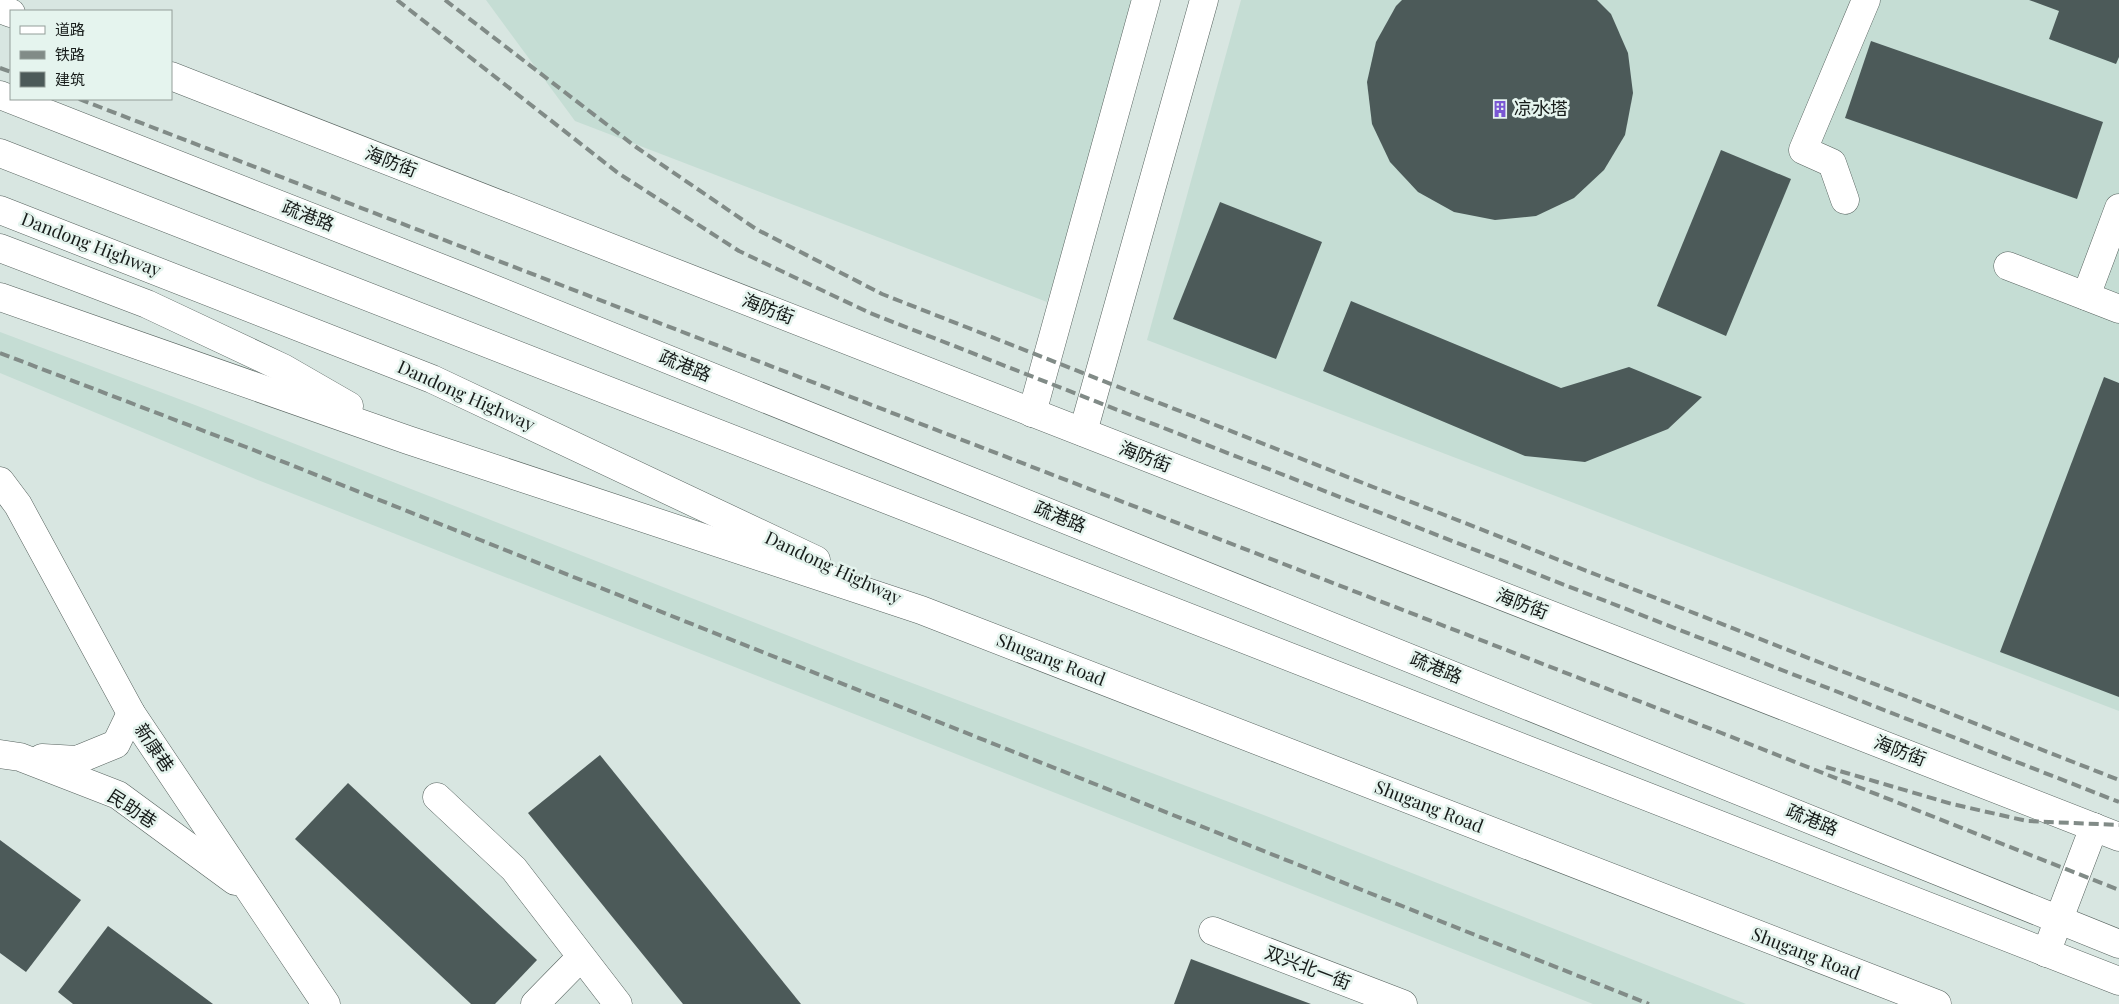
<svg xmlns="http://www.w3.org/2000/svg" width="2119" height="1004" font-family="'Playfair Display','Noto Sans SC',serif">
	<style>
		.built { fill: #c5ddd4 }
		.building { fill: #4c5a59 }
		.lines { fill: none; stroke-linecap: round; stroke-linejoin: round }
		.minor-casing { stroke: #56625e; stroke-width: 29 }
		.highway-casing { stroke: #56625e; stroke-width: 29 }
		.minor { stroke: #fff; stroke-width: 28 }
		.highway { stroke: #fff; stroke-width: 28 }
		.rail { stroke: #818b87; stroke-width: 4; stroke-dasharray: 10 5; stroke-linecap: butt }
		.labels { text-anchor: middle; stroke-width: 5; stroke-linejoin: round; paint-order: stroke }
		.poi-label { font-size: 18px; fill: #171c1a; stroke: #e5f4ee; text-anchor: start }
		.street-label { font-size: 18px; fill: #171c1a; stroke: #e5f4ee }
	</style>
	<rect width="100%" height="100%" fill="#d8e6e1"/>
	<g class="built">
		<polygon points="486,0 1144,0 1047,302 575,121"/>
		<polygon points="1241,0 2119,0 2119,711 1147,340"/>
		<polygon points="0,332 195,405 856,662 1261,814 1746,1004 1593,1004 253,478 0,373"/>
	</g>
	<g class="building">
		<polygon points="1402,0 1597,0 1611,14 1628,53 1633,93 1625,135 1604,170 1574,198 1536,216 1495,220 1454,212 1418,192 1390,162 1372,124 1367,82 1376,42 1396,6"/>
		<polygon points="2029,0 2119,0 2119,57 2116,64 2049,39 2059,11"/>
		<polygon points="1871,41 2103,122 2077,199 1845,118"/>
		<polygon points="1721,150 1791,179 1726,336 1657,306"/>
		<polygon points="1220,202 1322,242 1276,359 1173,319"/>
		<polygon points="1351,301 1561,388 1629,367 1702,397 1668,429 1585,462 1525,456 1323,371"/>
		<polygon points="2104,377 2119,383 2119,697 2000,652"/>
		<polygon points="600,755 801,1004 683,1004 528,813"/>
		<polygon points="348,783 537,960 495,1004 471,1004 295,839"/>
		<polygon points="0,840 81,900 26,972 0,953"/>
		<polygon points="108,926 213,1004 73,1004 58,992"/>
		<polygon points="1191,959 1311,1004 1174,1004"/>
	</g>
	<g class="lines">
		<g class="minor-casing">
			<g id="minor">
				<polyline points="0,9 11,13"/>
				<polyline points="171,76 2119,837"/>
				<polyline points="1845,200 1832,163 1803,150 1866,0"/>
				<polyline points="2008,266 2119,309"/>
				<polyline points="2086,296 2119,208"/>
				<polyline points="1032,413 1146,0"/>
				<polyline points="1083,432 1204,0"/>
				<polyline points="0,481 18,505 131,713 326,1004"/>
				<polyline points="0,754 20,757 118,795 235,881"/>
				<polyline points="42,758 77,760 116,744 131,713"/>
				<polyline points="437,797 514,869 618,1004"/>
				<polyline points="1213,931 1403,1004"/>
				<polyline points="2046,953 2094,827"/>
				<polyline points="535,1004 581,957"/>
			</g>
		</g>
		<g class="highway-casing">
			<g id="highway">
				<polyline points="0,95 471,280 2119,944"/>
				<polyline points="0,153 2119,981"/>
				<polyline points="0,210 432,379 816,560"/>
				<polyline points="0,248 147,304 283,368 349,406"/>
				<polyline points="0,297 408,440 921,610 1937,1004"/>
			</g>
		</g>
		<use href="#minor" class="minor"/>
		<use href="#highway" class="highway"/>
		<g class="rail">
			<polyline points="397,0 618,173 739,251 870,313 2119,802"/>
			<polyline points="445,0 636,147 756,229 882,294 2119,780"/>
			<polyline points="0,68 11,72"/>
			<polyline points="79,99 1719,732 2119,890"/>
			<polyline points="0,353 246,447 1649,1004"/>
			<polyline points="1826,767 1952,804 2027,821 2119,825"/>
		</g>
	</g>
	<defs>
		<g id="building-bare" transform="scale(1.35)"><path d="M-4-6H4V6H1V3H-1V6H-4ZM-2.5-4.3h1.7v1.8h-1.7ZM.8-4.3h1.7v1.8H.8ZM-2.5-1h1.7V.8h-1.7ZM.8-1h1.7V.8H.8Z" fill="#7a58d3" stroke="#e5f4ee" stroke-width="2.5" paint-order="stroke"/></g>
	</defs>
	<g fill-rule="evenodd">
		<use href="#building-bare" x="1500" y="109"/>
	</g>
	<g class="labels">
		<g class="poi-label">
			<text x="1514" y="115">凉水塔</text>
		</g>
		<g class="street-label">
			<text transform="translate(391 162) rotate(21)" y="6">海防街</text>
			<text transform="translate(308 216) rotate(21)" y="6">疏港路</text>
			<text transform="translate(91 245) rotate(21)" y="6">Dandong Highway</text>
			<text transform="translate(768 309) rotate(21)" y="6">海防街</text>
			<text transform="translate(685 366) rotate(22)" y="6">疏港路</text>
			<text transform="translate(466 396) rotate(24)" y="6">Dandong Highway</text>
			<text transform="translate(1145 457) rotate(21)" y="6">海防街</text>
			<text transform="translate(1060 517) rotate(22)" y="6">疏港路</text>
			<text transform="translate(833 568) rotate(25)" y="6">Dandong Highway</text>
			<text transform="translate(1522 604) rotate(21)" y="6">海防街</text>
			<text transform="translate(1051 660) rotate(21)" y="6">Shugang Road</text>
			<text transform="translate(1436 668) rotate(22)" y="6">疏港路</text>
			<text transform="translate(154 748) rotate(56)" y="6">新康巷</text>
			<text transform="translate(1900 751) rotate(21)" y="6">海防街</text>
			<text transform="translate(1429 807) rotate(21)" y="6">Shugang Road</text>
			<text transform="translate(132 809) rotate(33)" y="6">民助巷</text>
			<text transform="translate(1812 820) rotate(22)" y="6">疏港路</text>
			<text transform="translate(1806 954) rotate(21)" y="6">Shugang Road</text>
			<text transform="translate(1308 968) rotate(21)" y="6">双兴北一街</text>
		</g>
	</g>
	<rect x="10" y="10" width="162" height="90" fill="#e5f4ee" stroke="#939e99"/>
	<rect x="20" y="26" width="25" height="8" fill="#ffffff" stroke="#939e99"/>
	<text x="55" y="35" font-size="15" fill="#171c1a">道路</text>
	<rect x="20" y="51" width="25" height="8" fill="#818b87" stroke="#939e99"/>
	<text x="55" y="60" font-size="15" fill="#171c1a">铁路</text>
	<rect x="20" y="72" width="25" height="15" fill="#4c5a59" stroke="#939e99"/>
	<text x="55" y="85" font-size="15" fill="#171c1a">建筑</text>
</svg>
